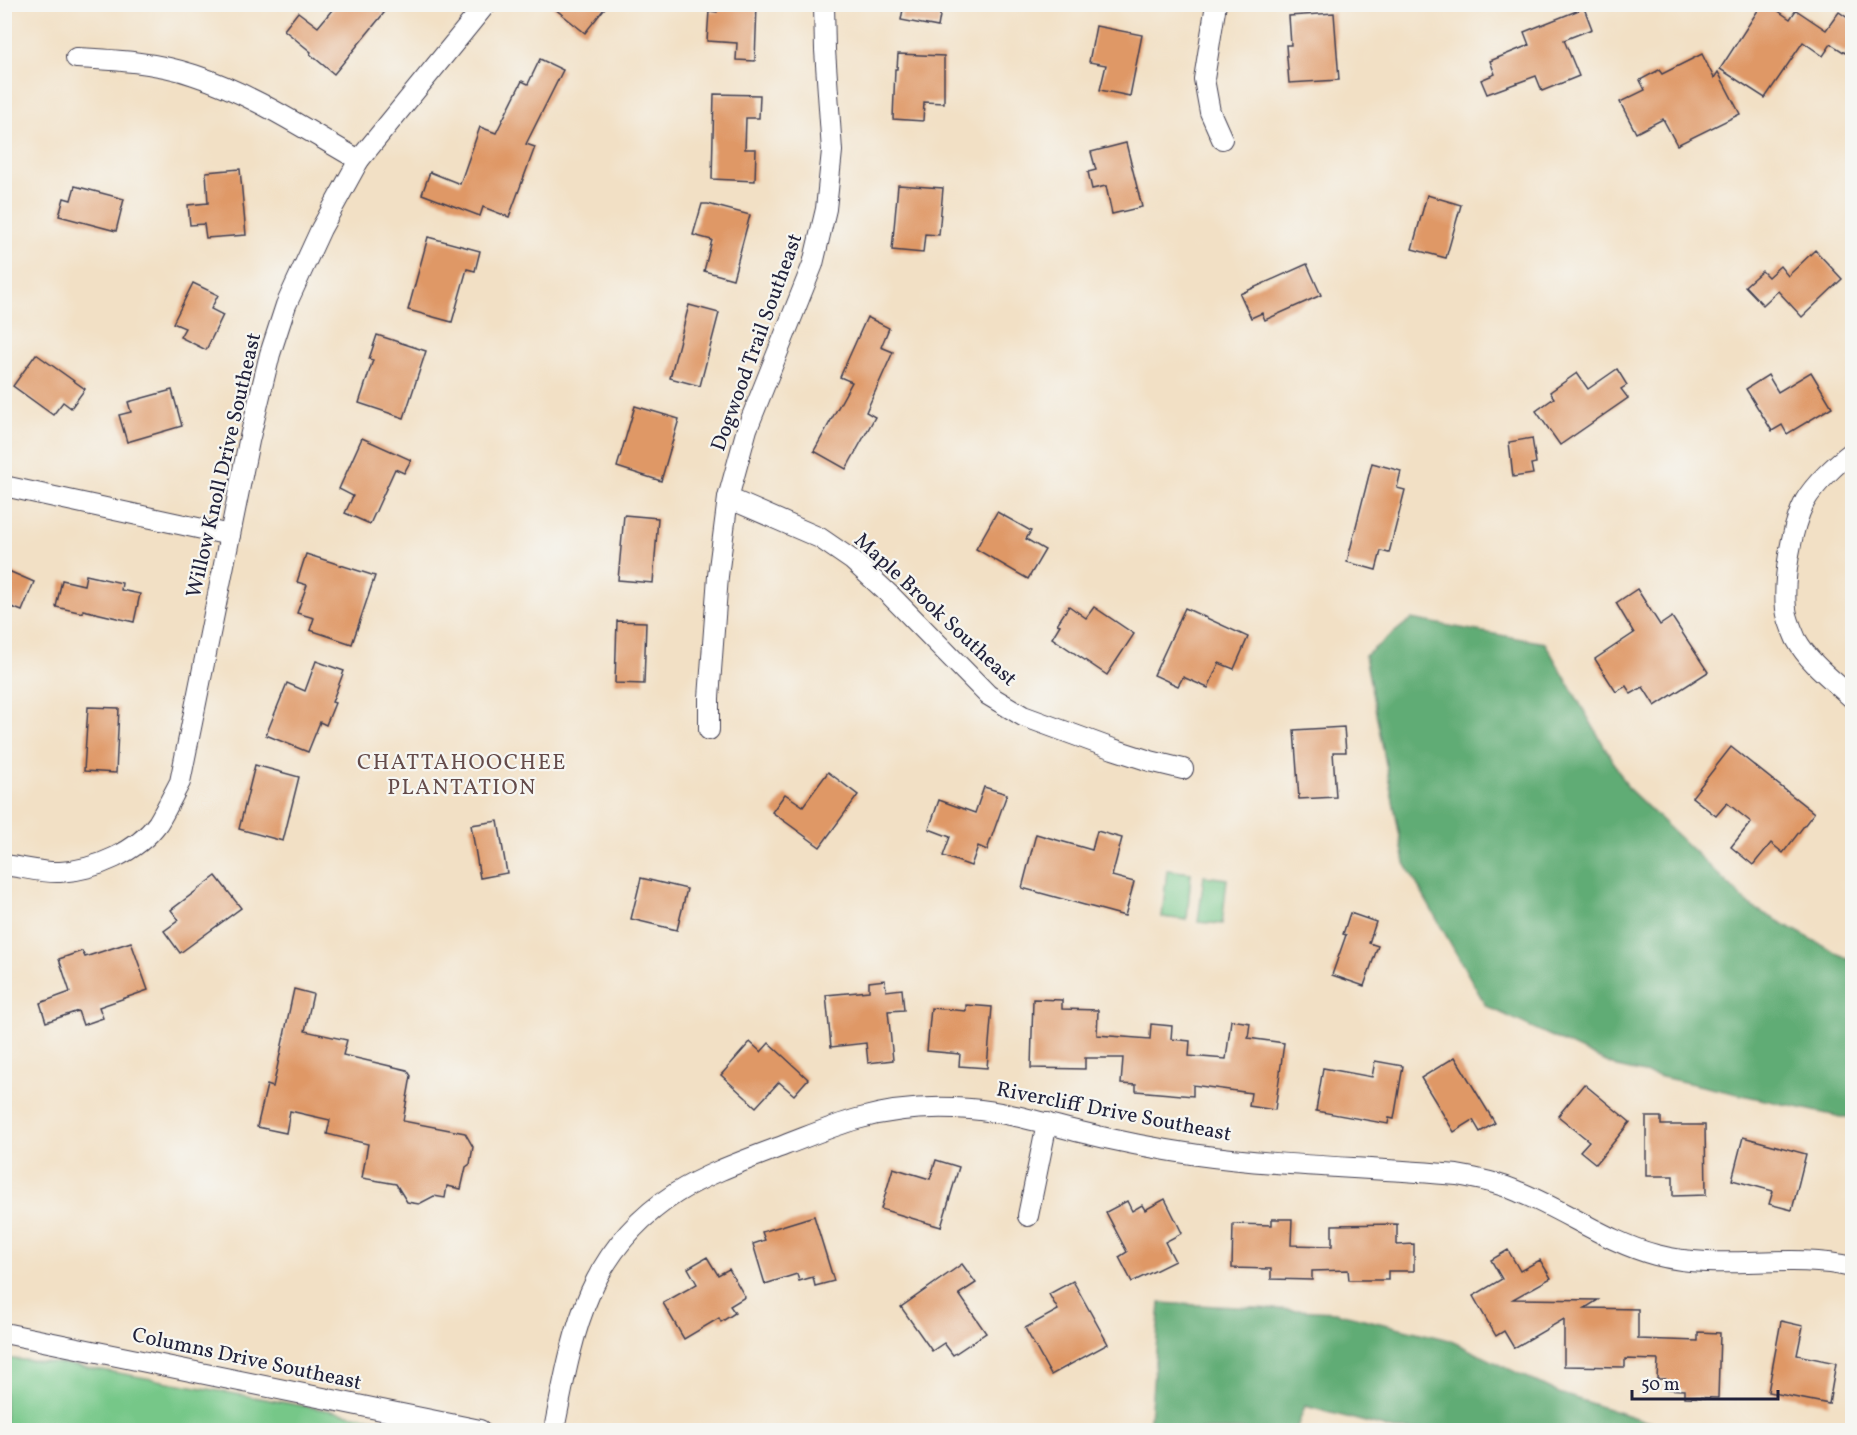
<svg xmlns="http://www.w3.org/2000/svg" width="1857" height="1435" font-family="Vollkorn,serif">
	<style>
		.green { fill: #76c788; stroke: #4c7462; stroke-width: 1.5 }
		.forest { fill: #60ac74; stroke: #416758; stroke-width: 1.5 }
		.building { fill: #df9866 }
		.lines { fill: none; stroke-linecap: round; stroke-linejoin: round }
		.minor-casing { stroke: #413e50; stroke-width: 22 }
		.minor { stroke: #fff; stroke-width: 20 }
		.labels { text-anchor: middle; stroke-width: 4.5; stroke-linejoin: round; paint-order: stroke }
		.street-label { font-size: 21px; fill: #22223b; stroke: #f6f6f2 }
		.neighbourhood-label { font-size: 22px; letter-spacing: 1.5px; fill: #644b4a; stroke: #f6f6f2 }
	</style>
	<rect width="100%" height="100%" fill="#f6f6f2"/>
	<filter id="ink" filterUnits="userSpaceOnUse"><feTurbulence type="fractalNoise" baseFrequency=".0167" numOctaves="2"/><feDisplacementMap in="SourceGraphic" scale="12" xChannelSelector="R" yChannelSelector="G"/><feConvolveMatrix kernelMatrix="1 2 1 2 8 2 1 2 1" color-interpolation-filters="sRGB"/></filter>
	<filter id="wash" filterUnits="userSpaceOnUse"><feTurbulence type="fractalNoise" baseFrequency=".008" numOctaves="4" result="noise"/><feDisplacementMap in="SourceGraphic" scale="24" xChannelSelector="R" yChannelSelector="G"/><feGaussianBlur stdDeviation="1.35" result="paint"/><feColorMatrix in="noise" values="0 0 0 0 0 0 0 0 0 0 0 0 0 0 0 0 0 1.4 0 .05"/><feComposite in="paint" operator="in"/></filter>
	<g filter="url(#wash)">
		<rect width="100%" height="100%" fill="#f2e0c5"/>
		<g class="green">
			<polygon points="1167,870 1191,873 1187,920 1162,917"/>
			<polygon points="1204,876 1227,879 1222,924 1198,922"/>
			<polygon points="4,1358 73,1365 439,1430 5,1430"/>
		</g>
		<g class="forest">
			<polygon points="1411,619 1545,643 1629,789 1752,907 1852,961 1852,1117 1841,1117 1617,1067 1486,1006 1405,863 1365,656"/>
			<polygon points="1160,1303 1335,1312 1449,1340 1559,1393 1673,1430 1395,1430 1305,1406 1296,1430 1149,1430"/>
		</g>
		<g id="blocks">
			<g class="building">
				<polygon points="337,4 375,4 384,13 334,74 310,54 311,52 284,30 298,12 318,27"/>
				<polygon points="549,4 608,4 585,33"/>
				<polygon points="718,4 757,4 755,61 736,60 737,43 707,41 709,11 717,12"/>
				<polygon points="904,4 942,4 938,27 901,20"/>
				<polygon points="1762,4 1768,4 1790,19 1796,10 1826,30 1839,12 1852,21 1852,42 1845,53 1831,44 1823,56 1803,42 1765,98 1720,69"/>
				<polygon points="1584,8 1592,29 1564,40 1579,76 1542,91 1536,76 1487,94 1481,80 1495,74 1490,61 1529,45 1524,32"/>
				<polygon points="1334,13 1339,80 1289,83 1286,45 1291,45 1289,16"/>
				<polygon points="1096,26 1142,35 1130,96 1100,90 1106,65 1089,62"/>
				<polygon points="898,54 944,56 944,103 924,102 923,121 893,119 895,69 897,69"/>
				<polygon points="1702,54 1714,78 1718,72 1740,114 1677,145 1663,119 1636,133 1620,102 1645,90 1640,80 1659,70 1662,74"/>
				<polygon points="540,59 563,70 526,144 535,147 509,217 483,207 480,216 422,194 430,172 460,184 480,127 496,133 522,81 528,84"/>
				<polygon points="714,94 760,95 759,118 746,118 745,149 756,149 755,181 712,179"/>
				<polygon points="1126,143 1142,207 1112,214 1106,186 1092,189 1088,172 1096,170 1091,152"/>
				<polygon points="240,169 246,235 206,238 204,224 190,225 188,205 208,203 206,172"/>
				<polygon points="898,185 943,188 939,235 925,234 923,253 892,250"/>
				<polygon points="75,186 124,199 116,231 59,216 64,198 71,200"/>
				<polygon points="1427,195 1461,205 1446,258 1412,249"/>
				<polygon points="702,204 708,204 750,215 733,279 704,271 712,240 693,235"/>
				<polygon points="428,237 480,251 475,271 467,269 452,322 408,310"/>
				<polygon points="1815,250 1842,279 1802,317 1778,291 1763,305 1745,286 1762,271 1768,277 1780,266 1788,276"/>
				<polygon points="1307,264 1321,295 1265,320 1262,313 1251,318 1240,294"/>
				<polygon points="193,283 218,295 211,309 223,315 206,350 180,337 185,328 173,323"/>
				<polygon points="689,305 719,313 700,386 670,378"/>
				<polygon points="867,317 889,328 881,347 893,352 866,412 875,417 846,469 814,451 852,382 840,377"/>
				<polygon points="377,335 426,351 404,418 359,403 373,360 369,359"/>
				<polygon points="36,354 85,389 71,408 63,402 53,415 13,386"/>
				<polygon points="1617,369 1627,385 1621,389 1628,398 1560,445 1536,411 1554,398 1550,392 1577,373 1588,389"/>
				<polygon points="1811,372 1832,407 1787,434 1782,425 1772,431 1746,389 1768,375 1778,392"/>
				<polygon points="172,390 182,426 127,442 119,415 131,412 128,402"/>
				<polygon points="635,406 679,419 661,481 617,467"/>
				<polygon points="362,438 411,460 404,473 395,469 370,524 345,513 353,496 339,489"/>
				<polygon points="1532,438 1536,463 1531,464 1533,474 1513,477 1509,442"/>
				<polygon points="1372,463 1401,471 1397,488 1405,490 1389,553 1381,551 1376,570 1347,562"/>
				<polygon points="997,512 1031,531 1026,539 1045,550 1028,579 976,549"/>
				<polygon points="624,515 658,518 653,583 618,580"/>
				<polygon points="306,554 375,576 352,644 310,630 314,618 297,613 307,585 297,582"/>
				<polygon points="4,569 34,582 22,611 4,604"/>
				<polygon points="86,575 122,583 121,590 140,594 134,622 83,610 83,613 56,607 62,580 84,585"/>
				<polygon points="1637,589 1660,625 1672,617 1708,672 1655,706 1643,687 1631,694 1626,686 1616,692 1595,659 1634,633 1616,603"/>
				<polygon points="1069,606 1086,618 1094,607 1134,634 1107,675 1052,638 1060,625 1057,624"/>
				<polygon points="1185,608 1248,637 1234,669 1219,663 1208,688 1183,677 1178,686 1154,675"/>
				<polygon points="617,621 646,622 644,684 615,683"/>
				<polygon points="316,661 344,671 332,702 335,703 326,725 320,722 308,752 266,735 287,683 305,691"/>
				<polygon points="88,707 119,708 116,773 84,771"/>
				<polygon points="1344,727 1346,752 1333,752 1336,797 1299,799 1294,730"/>
				<polygon points="1731,747 1814,813 1783,853 1771,843 1753,865 1731,847 1751,822 1727,803 1716,816 1692,797"/>
				<polygon points="255,765 299,777 283,841 239,829"/>
				<polygon points="828,772 858,795 820,847 772,812 785,794 803,806"/>
				<polygon points="984,787 1007,794 987,850 978,846 971,866 943,856 950,837 929,829 939,800 975,813"/>
				<polygon points="498,821 507,873 480,878 471,825"/>
				<polygon points="1097,831 1122,838 1112,876 1134,882 1125,916 1022,888 1036,834 1092,850"/>
				<polygon points="216,876 241,908 180,953 164,931 179,920 171,910"/>
				<polygon points="641,878 687,889 677,930 631,919"/>
				<polygon points="1350,913 1376,922 1369,943 1378,946 1364,986 1332,975 1346,935 1343,934"/>
				<polygon points="131,942 148,990 99,1007 103,1018 83,1025 78,1011 46,1022 40,1003 70,992 59,959 82,951 85,957"/>
				<polygon points="885,980 886,991 902,989 904,1010 888,1011 893,1060 868,1063 866,1043 831,1047 826,995 869,991 869,982"/>
				<polygon points="294,989 313,994 305,1031 347,1040 343,1055 407,1070 411,1076 403,1121 465,1133 473,1147 470,1164 466,1167 461,1189 447,1186 445,1198 434,1196 419,1204 407,1202 396,1184 362,1178 368,1144 327,1134 330,1120 290,1111 286,1133 257,1127 267,1085 273,1087"/>
				<polygon points="1033,999 1062,1000 1062,1009 1098,1010 1097,1035 1150,1039 1151,1024 1172,1026 1171,1039 1190,1041 1189,1056 1226,1059 1231,1020 1250,1023 1248,1038 1284,1043 1275,1110 1249,1106 1251,1093 1193,1085 1193,1096 1136,1091 1136,1085 1121,1084 1123,1058 1085,1058 1085,1069 1031,1068"/>
				<polygon points="966,1005 992,1007 987,1068 959,1066 960,1054 927,1051 931,1008 966,1011"/>
				<polygon points="750,1042 761,1052 769,1043 808,1079 794,1095 779,1082 756,1107 721,1075"/>
				<polygon points="1455,1057 1495,1123 1480,1132 1473,1120 1454,1132 1421,1078"/>
				<polygon points="1375,1061 1403,1066 1394,1119 1389,1118 1388,1124 1316,1111 1323,1068 1372,1077"/>
				<polygon points="1584,1084 1630,1122 1596,1164 1580,1151 1589,1141 1558,1116"/>
				<polygon points="1646,1117 1661,1117 1661,1125 1705,1125 1706,1195 1673,1196 1673,1176 1646,1176"/>
				<polygon points="1743,1137 1806,1154 1792,1210 1769,1204 1773,1191 1732,1180"/>
				<polygon points="936,1160 959,1167 941,1227 881,1209 893,1168 930,1179"/>
				<polygon points="1165,1199 1182,1233 1165,1242 1175,1261 1132,1282 1119,1257 1127,1252 1106,1212 1127,1201 1132,1211 1142,1205 1145,1210"/>
				<polygon points="814,1216 834,1281 815,1286 813,1277 799,1281 797,1274 765,1284 753,1244 765,1240 762,1232"/>
				<polygon points="1272,1219 1292,1219 1291,1245 1332,1246 1332,1225 1397,1224 1397,1245 1414,1244 1414,1271 1388,1271 1388,1280 1349,1280 1348,1270 1312,1271 1312,1280 1271,1279 1271,1269 1232,1268 1233,1224 1272,1225"/>
				<polygon points="1508,1250 1520,1271 1540,1260 1551,1278 1513,1299 1598,1300 1585,1308 1638,1309 1638,1339 1698,1341 1698,1332 1720,1333 1718,1398 1684,1397 1684,1390 1666,1389 1666,1379 1657,1379 1658,1360 1625,1359 1625,1367 1564,1366 1564,1319 1514,1348 1504,1331 1496,1336 1473,1296 1502,1279 1491,1260"/>
				<polygon points="707,1257 718,1275 729,1269 745,1297 730,1306 735,1313 721,1322 719,1318 684,1339 663,1303 697,1284 688,1268"/>
				<polygon points="962,1264 976,1283 959,1294 986,1333 953,1355 944,1343 932,1351 901,1307"/>
				<polygon points="1073,1281 1108,1344 1051,1375 1025,1328 1058,1310 1049,1294"/>
				<polygon points="1781,1321 1803,1326 1797,1355 1836,1363 1829,1404 1768,1392"/>
			</g>
		</g>
	</g>
	<g filter="url(#ink)">
		<use href="#blocks" fill-opacity="0" stroke="#413e50" stroke-width="1.5"/>
		<g class="lines">
			<g class="minor-casing">
				<g id="minor">
					<polyline points="1216,4 1204,79 1210,112 1222,139"/>
					<path d="M76,58C115,60 156,62 194,75C253,94 306,130 359,160"/>
					<path d="M1852,452C1837,463 1814,485 1805,501C1791,528 1783,579 1786,609C1787,619 1792,630 1796,639C1809,663 1833,680 1852,698"/>
					<polyline points="4,486 230,535"/>
					<polyline points="728,498 820,538 852,560 891,596 988,695 1023,716 1113,749 1150,761 1183,769"/>
					<polyline points="709,730 709,698 718,576 728,498 747,429 813,264 826,209 832,151 825,50 824,4"/>
					<path d="M4,865C23,867 42,873 60,872C95,870 137,852 158,823C166,810 173,795 180,782L249,441L270,354L286,305L321,229L359,160L486,4"/>
					<polyline points="1028,1216 1047,1123"/>
					<polyline points="4,1333 480,1430"/>
					<path d="M554,1430C573,1333 586,1251 676,1193C710,1172 749,1159 785,1145C809,1136 832,1126 857,1119C892,1109 933,1106 970,1109C1006,1112 1040,1122 1076,1131C1116,1141 1157,1149 1198,1155C1284,1167 1371,1167 1457,1175C1479,1179 1499,1183 1519,1192C1566,1211 1607,1242 1656,1255C1721,1272 1788,1252 1852,1267"/>
				</g>
			</g>
			<use href="#minor" class="minor"/>
		</g>
	</g>
	<g class="labels">
		<g class="street-label">
			<text transform="translate(756 342) rotate(-70)" y="7">Dogwood Trail Southeast</text>
			<text transform="translate(223 465) rotate(-77)" y="7">Willow Knoll Drive Southeast</text>
			<text transform="translate(936 609) rotate(43)" y="7">Maple Brook Southeast</text>
			<text transform="translate(1114 1111) rotate(11)" y="7">Rivercliff Drive Southeast</text>
			<text transform="translate(247 1358) rotate(12)" y="7">Columns Drive Southeast</text>
		</g>
		<g class="neighbourhood-label">
			<text x="462" y="769">CHATTAHOOCHEE<tspan x="462" dy="25">PLANTATION</tspan></text>
		</g>
	</g>
	<rect width="1857" height="1435" fill="none" stroke="#f6f6f2" stroke-width="24"/>
	<path d="M1632 1390v9h146v-9" fill="none" stroke="#22223b" stroke-width="3"/>
	<text x="1641" y="1390" font-size="18" fill="#22223b" stroke="#f6f6f2" stroke-width="4.5" paint-order="stroke">50 m</text>
</svg>
